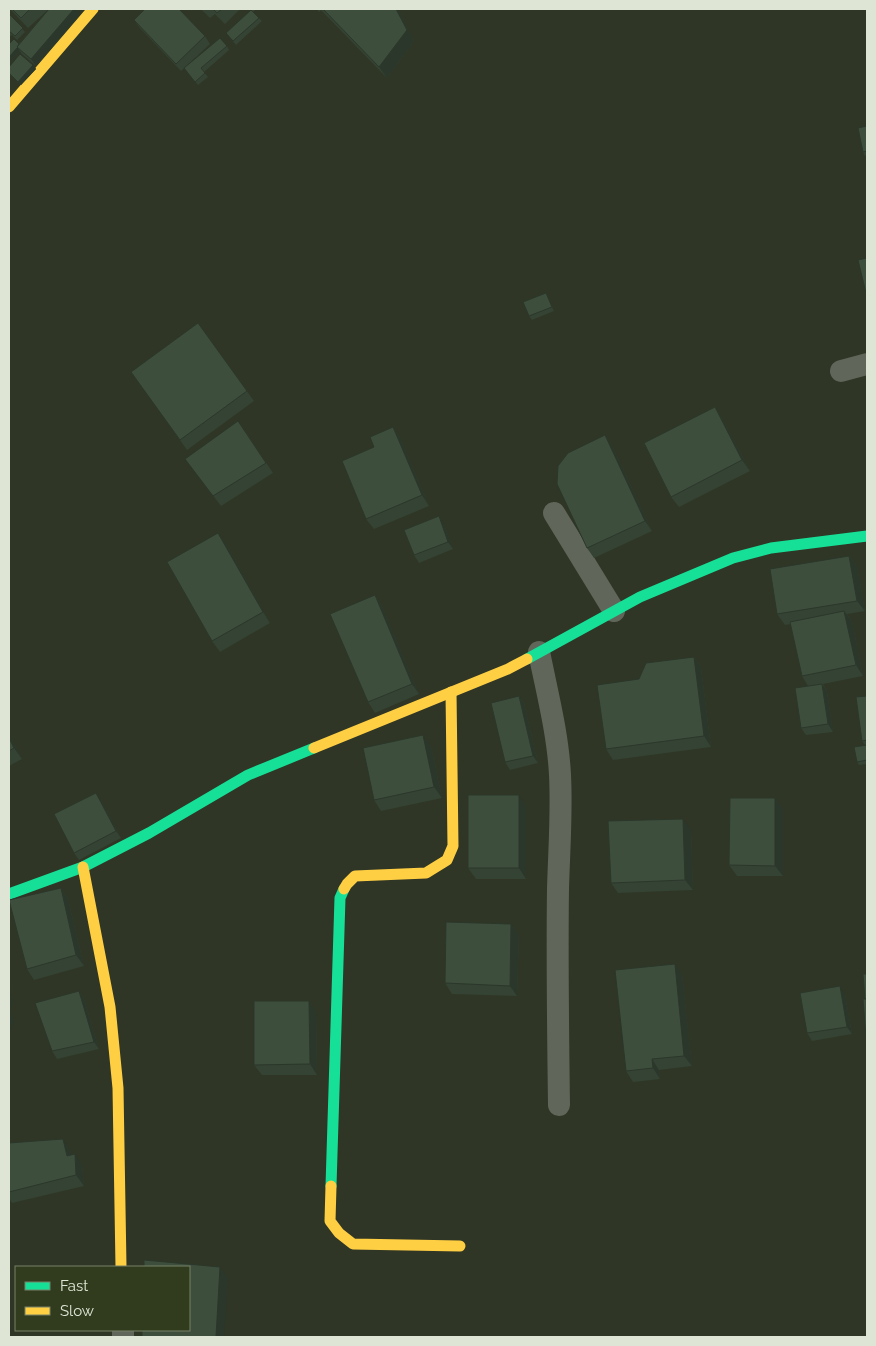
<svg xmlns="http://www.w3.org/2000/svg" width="876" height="1346" font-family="Raleway,sans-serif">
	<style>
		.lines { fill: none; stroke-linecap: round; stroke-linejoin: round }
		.street { stroke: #61665b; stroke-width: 22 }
		.fast { stroke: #16e098; stroke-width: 11 }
		.slow { stroke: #ffcf43; stroke-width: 11 }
		.wall { fill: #344334 }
		.shaded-wall { fill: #2b372b }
		.building { fill: #3d4e3d; stroke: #2b372b }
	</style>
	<rect width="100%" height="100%" fill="#303625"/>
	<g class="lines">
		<g class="street">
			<polyline points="841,371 867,364"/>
			<polyline points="554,513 614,611"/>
			<path d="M539,652C547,692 558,734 560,775C562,813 559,851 558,889C557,961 558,1033 559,1105"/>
			<polyline points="123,1330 123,1337"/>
		</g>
		<g class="fast">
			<polyline points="527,659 640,597 733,558 771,548 867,536"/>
			<polyline points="9,894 83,867 149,833 248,775 314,748"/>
			<polyline points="331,1186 340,898 344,889"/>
		</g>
		<g class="slow">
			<polyline points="9,107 93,9"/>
			<polyline points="314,748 508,669 527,659"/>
			<polyline points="83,867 110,1007 118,1088 121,1267"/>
			<polyline points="344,889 347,884 355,876 426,873 447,860 453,846 451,692"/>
			<polyline points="331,1186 330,1221 339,1233 353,1244 460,1246"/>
		</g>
	</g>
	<g class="wall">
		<polygon points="10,9 49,9 28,28"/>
		<polygon points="49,9 77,9 79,16 36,66 22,54 20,51 9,63 9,44 19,44"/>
		<polygon points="201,9 240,9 225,24 215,14 210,18"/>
		<polygon points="250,9 256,9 253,12 262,21 236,45 226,33 251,10"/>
		<polygon points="317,9 398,9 414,41 387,78 321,10 319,12"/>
		<polygon points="9,14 25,32 17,40 12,35 9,37"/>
		<polygon points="134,20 205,36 210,44 181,71 139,27"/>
		<polygon points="227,46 229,50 204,72 208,77 198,85 187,72"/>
		<polygon points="33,65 36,69 21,85 9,74 9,67"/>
		<polygon points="867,126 867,155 865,156 863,152"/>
		<polygon points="546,293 548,296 554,311 532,320 529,316"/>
		<polygon points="198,323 254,401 187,450 131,372"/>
		<polygon points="715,407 722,418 750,471 679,507 671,497"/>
		<polygon points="393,427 400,438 429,506 374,529 366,519 374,447"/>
		<polygon points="246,432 273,473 221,506 185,459"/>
		<polygon points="605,435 612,446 652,531 594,558 587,548"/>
		<polygon points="444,524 453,549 419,563 414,555"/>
		<polygon points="218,533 226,544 270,623 220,652 212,641"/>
		<polygon points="849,556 857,566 865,611 847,614 852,621 863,676 823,684 827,691 833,732 806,735 801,728 808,686 802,676 791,624 785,625 777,614"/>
		<polygon points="375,595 382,606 419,694 375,713 368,702"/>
		<polygon points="694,657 701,667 711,747 613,760 606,749 639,679"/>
		<polygon points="519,696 524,703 538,763 510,770 505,762"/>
		<polygon points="867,696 867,764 859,765 857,762 865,745 862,741"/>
		<polygon points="9,735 22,759 9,766"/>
		<polygon points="431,746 442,798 381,811 374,800"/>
		<polygon points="775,798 783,809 783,876 737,876 729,865"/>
		<polygon points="101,800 121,838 79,860 74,853"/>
		<polygon points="526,806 526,879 476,879 468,868"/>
		<polygon points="691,829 693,890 618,893 611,883"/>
		<polygon points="61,888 68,899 84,966 34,980 27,969"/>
		<polygon points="511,924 519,935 517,996 452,994 445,983"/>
		<polygon points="682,974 692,1066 659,1070 660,1079 633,1082 626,1071"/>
		<polygon points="79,991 84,999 99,1049 57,1059 52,1051"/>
		<polygon points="845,994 852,1034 812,1041 807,1033"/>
		<polygon points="309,1001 316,1012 317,1075 262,1075 254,1065"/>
		<polygon points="9,1143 70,1150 71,1155 82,1165 84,1186 12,1203 9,1198"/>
	</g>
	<g class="shaded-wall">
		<polygon points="74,9 77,9 79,16 36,66 31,59"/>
		<polygon points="396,9 398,9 414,41 387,78 379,67"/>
		<polygon points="17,47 20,51 9,63 9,57"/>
		<polygon points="33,65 36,69 21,85 18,82"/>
		<polygon points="546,293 548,296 554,311 552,307"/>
		<polygon points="715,407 722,418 750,471 742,460"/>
		<polygon points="393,427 400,438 429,506 422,495"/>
		<polygon points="605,435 612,446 652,531 645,521"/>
		<polygon points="439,516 444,524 453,549 448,542"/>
		<polygon points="218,533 226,544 270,623 263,612"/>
		<polygon points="849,556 857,566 865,611 857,601"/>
		<polygon points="375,595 382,606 419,694 412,684"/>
		<polygon points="844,611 852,621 863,676 856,665"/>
		<polygon points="694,657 701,667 711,747 704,736"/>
		<polygon points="822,684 827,691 833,732 828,724"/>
		<polygon points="519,696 524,703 538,763 533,756"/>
		<polygon points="9,735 22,759 14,748 9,738"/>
		<polygon points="423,735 431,746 442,798 434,787"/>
		<polygon points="96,793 101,800 121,838 116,831"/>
		<polygon points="519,795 526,806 526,879 519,868"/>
		<polygon points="775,798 783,809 783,876 775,866"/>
		<polygon points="683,819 691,829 693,890 685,880"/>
		<polygon points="61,888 68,899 84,966 76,955"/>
		<polygon points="511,924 519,935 517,996 510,986"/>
		<polygon points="675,964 682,974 692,1066 684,1056"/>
		<polygon points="840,986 845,994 852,1034 847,1027"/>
		<polygon points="9,988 13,1003 10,1009 14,1021 9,1034"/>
		<polygon points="79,991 84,999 99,1049 94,1042"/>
		<polygon points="309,1001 316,1012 317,1075 310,1064"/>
		<polygon points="652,1059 659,1070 660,1079 653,1068"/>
		<polygon points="63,1139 70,1150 74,1167 67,1156"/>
		<polygon points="75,1154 82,1165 84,1186 76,1175"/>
		<polygon points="220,1267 228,1278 224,1337 216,1337"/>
	</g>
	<g class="building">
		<polygon points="12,9 30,9 21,18"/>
		<polygon points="49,9 74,9 31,59 17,47"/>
		<polygon points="145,9 179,9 205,36 176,64 134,20"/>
		<polygon points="213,9 222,9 217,13"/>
		<polygon points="323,9 396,9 407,30 379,67"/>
		<polygon points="251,10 259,18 233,41 226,33"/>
		<polygon points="9,14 23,28 15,36 9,31"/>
		<polygon points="220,38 227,46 201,68 205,73 195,82 184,68"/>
		<polygon points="14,39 19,44 17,47 18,47 9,57 9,44"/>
		<polygon points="20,54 33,65 18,82 9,73 9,67"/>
		<polygon points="867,126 867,151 863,152 858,128"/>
		<polygon points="867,258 867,297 858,260"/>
		<polygon points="546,293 552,307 529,316 523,302"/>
		<polygon points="198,323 247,391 180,440 131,372"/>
		<polygon points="715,407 742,460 671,497 644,443"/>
		<polygon points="238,421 266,463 213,496 185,459"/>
		<polygon points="393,427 422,495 366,519 342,461 374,447 370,437"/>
		<polygon points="605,435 645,521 587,548 557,484 558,466 568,453"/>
		<polygon points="439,516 448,542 414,555 404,530"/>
		<polygon points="218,533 263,612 212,641 167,562"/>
		<polygon points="849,556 857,601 777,614 770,569"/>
		<polygon points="375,595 412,684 368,702 330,614"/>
		<polygon points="844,611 856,665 802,676 790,622"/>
		<polygon points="694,657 704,736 606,749 597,685 639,679 646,663"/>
		<polygon points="822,684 828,724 801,728 795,688"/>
		<polygon points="519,696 533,756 505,762 491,703"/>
		<polygon points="867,696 867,740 862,741 856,697"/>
		<polygon points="423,735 434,787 374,800 363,748"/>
		<polygon points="9,738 14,748 9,751"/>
		<polygon points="867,745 867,760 857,762 854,747"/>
		<polygon points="96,793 116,831 74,853 54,814"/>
		<rect x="468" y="795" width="51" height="73"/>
		<polygon points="730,798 775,798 775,866 729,865"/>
		<polygon points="683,819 685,880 611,883 608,821"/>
		<polygon points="61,888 76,955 27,969 9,900"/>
		<polygon points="446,922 511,924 510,986 445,983"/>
		<polygon points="675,964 684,1056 652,1059 653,1068 626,1071 615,970"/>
		<polygon points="863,974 867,974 867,999 865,999"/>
		<polygon points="840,986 847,1027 807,1033 800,993"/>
		<polygon points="79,991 94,1042 52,1051 35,1003"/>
		<polygon points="863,999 867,999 867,1037 866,1037"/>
		<polygon points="254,1001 309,1001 310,1064 254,1065"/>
		<polygon points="63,1139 67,1156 75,1154 76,1175 9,1192 9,1143"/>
		<polygon points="144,1260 220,1267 216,1337 142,1337 142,1330 189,1330 189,1267 144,1267"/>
	</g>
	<rect width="876" height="1346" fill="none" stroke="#dee5d4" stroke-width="20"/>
	<rect x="15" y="1266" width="175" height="65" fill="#313c1f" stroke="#768067"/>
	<rect x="25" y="1282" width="25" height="8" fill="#16e098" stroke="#768067"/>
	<text x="60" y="1291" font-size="15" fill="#dee5d4">Fast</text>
	<rect x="25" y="1307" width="25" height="8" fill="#ffcf43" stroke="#768067"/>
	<text x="60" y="1316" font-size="15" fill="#dee5d4">Slow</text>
</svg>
